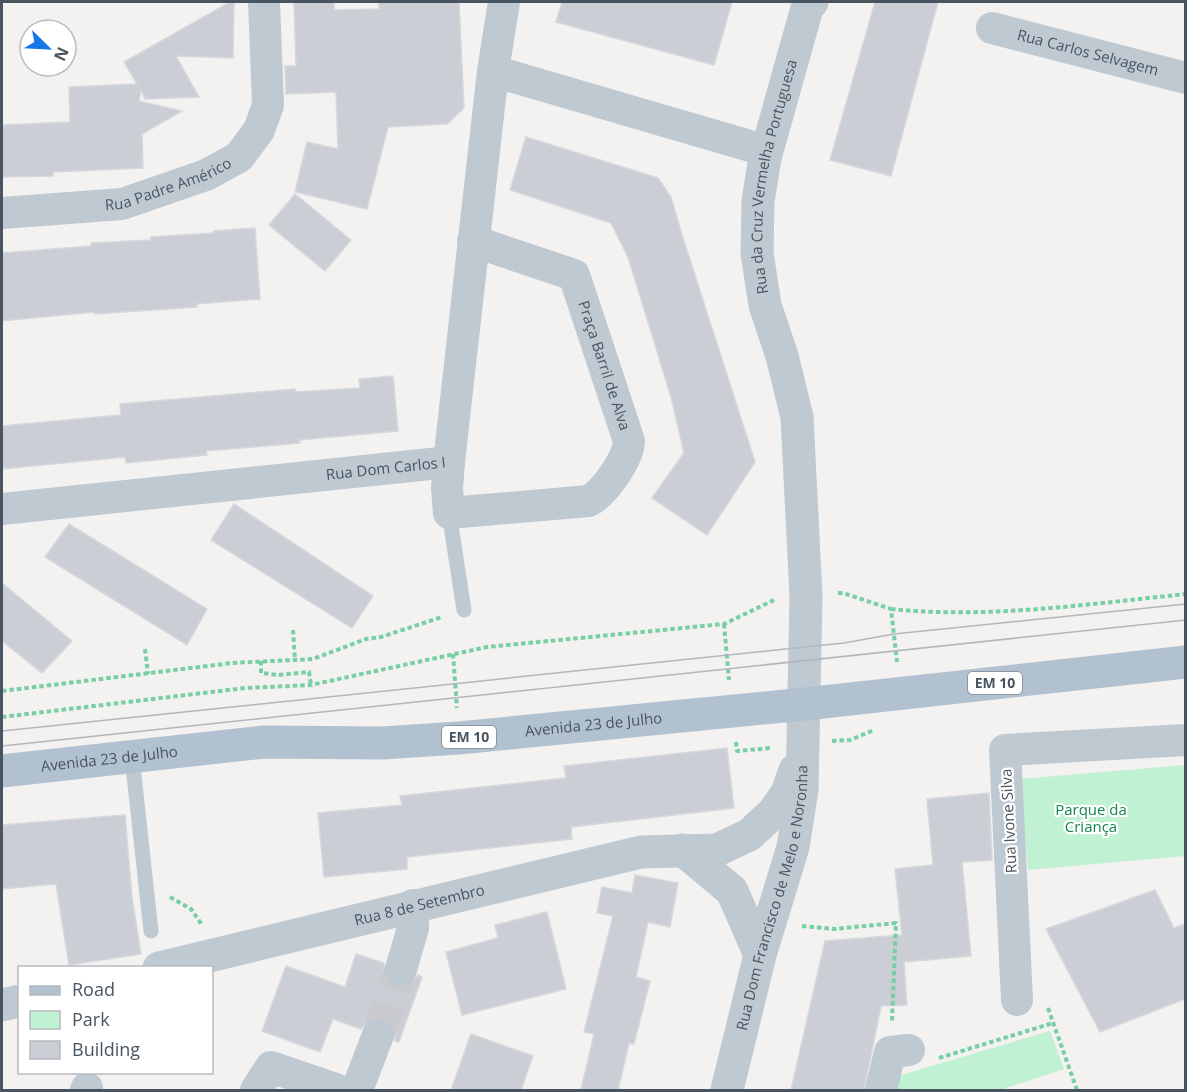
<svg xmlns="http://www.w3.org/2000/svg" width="1187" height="1092" font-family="'Open Sans',sans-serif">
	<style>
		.green { fill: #c0f1d2 }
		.building { fill: #cbced4; stroke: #d5d8dd; stroke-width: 1.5 }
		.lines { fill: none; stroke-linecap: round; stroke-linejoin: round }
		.minor-tunnel { stroke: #c9cacd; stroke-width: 32; stroke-dasharray: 32 16; stroke-linecap: butt }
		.path { stroke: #77d0a3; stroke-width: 4; stroke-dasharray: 4.5 3; stroke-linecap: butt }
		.service { stroke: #bfc9d1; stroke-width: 15 }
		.minor { stroke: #bfc9d1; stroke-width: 32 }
		.tertiary { stroke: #bfc9d1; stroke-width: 33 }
		.primary { stroke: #b1c1d0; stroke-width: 33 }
		.tram { stroke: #b3b7bc; stroke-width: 1.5 }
		.labels { text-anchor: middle; stroke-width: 4.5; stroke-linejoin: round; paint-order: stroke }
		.shield { fill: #fff; stroke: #7f8890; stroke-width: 1.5 }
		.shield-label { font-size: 14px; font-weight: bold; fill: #485560 }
		.street-label { font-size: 15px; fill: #485560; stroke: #fff }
		.park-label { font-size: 15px; fill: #15854b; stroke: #fff }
	</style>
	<rect width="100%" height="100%" fill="#f4f1f1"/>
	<g class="green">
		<polygon points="1185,765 1185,856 1028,870 1020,779"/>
		<polygon points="1050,1031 1064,1069 1000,1090 895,1090 898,1076"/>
	</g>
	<g class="building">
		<polygon points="230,2 234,2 233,58 176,56 199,97 145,99 141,90 139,101 182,111 142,134 143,168 53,172 53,176 2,177 2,125 70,122 69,87 137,84 124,62"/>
		<polygon points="294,2 334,2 334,10 379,9 379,2 459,2 464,108 447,124 388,127 367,209 295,192 307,142 338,149 336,92 286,94 285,66 296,66"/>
		<polygon points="562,2 732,2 714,65 556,22"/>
		<polygon points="875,2 938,2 891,176 830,160"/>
		<polygon points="526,137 658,178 671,197 683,238 755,462 707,535 652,498 684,453 671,397 628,257 611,223 510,190"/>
		<polygon points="295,194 351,240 325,271 269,225"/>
		<polygon points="255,228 260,299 196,304 197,307 94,314 94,312 2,321 2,253 91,246 91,243 151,240 151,237 214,233 214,231"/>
		<polygon points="393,376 398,431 299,440 300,443 206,451 207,455 126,463 125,457 2,469 2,426 121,415 120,404 295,389 295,392 360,388 359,379"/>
		<polygon points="234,504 373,596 352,628 211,540"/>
		<polygon points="69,524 207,609 187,645 45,557"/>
		<polygon points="2,583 72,641 42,673 2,641"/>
		<polygon points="727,748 734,808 571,827 572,839 407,857 407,869 324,877 318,813 402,805 400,796 566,778 564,766"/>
		<polygon points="989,793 992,860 962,862 971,956 904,962 907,1005 881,1006 864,1090 791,1090 825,941 902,935 895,869 933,865 927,799"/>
		<polygon points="125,815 132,897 141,954 69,965 56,884 2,889 2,825"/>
		<polygon points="635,875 678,883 670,927 648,922 636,977 650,981 634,1044 629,1043 618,1090 581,1090 594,1034 584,1032 613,916 597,913 602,887 632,893"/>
		<polygon points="1155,890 1174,928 1185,924 1185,999 1100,1032 1046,929"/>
		<polygon points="547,912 566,989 462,1015 446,952 498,938 495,925"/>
		<polygon points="356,954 384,963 384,974 388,981 395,986 406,986 413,982 418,975 422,977 399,1042 395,1041 396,1032 392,1023 384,1018 376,1017 367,1021 361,1029 333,1019 320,1052 262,1031 286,966 345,987"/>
		<polygon points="471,1034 533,1056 521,1090 451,1090"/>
	</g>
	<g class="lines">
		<polyline class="minor-tunnel" points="378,1035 401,969"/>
		<g class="path">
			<polyline points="838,593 843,593 891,609 897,662"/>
			<path d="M891,609C989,619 1088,604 1186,594"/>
			<polyline points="724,624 729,680"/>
			<polyline points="293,630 295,660"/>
			<polyline points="145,649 148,674"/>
			<polyline points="453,654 457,708"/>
			<polyline points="261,661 261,673 279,675 309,672 311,685"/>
			<polyline points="2,691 232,663 313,659 366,639 381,637 442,617"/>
			<polyline points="2,717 245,688 311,685 487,647 724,624 776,599"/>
			<polyline points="832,741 850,740 874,730"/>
			<polyline points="736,742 737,751 771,748"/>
			<polyline points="170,897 191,909 202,925"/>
			<polyline points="802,926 834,929 896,923 892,1021"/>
			<polyline points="1048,1008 1077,1090"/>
			<polyline points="939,1058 1053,1023"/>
		</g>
		<g class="service">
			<polyline points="449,513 464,610"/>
			<polyline points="132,757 151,931"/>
		</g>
		<g class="minor">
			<path id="s1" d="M992,28L1186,78"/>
			<polyline points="493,71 767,151"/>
			<path id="s2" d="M2,213L122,204L206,175L239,157L259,130L268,105L264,2"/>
			<path id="s3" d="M473,241L574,275L629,441C629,458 604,493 589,501L449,513L447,488L449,462L493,71L504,2"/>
			<path id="s4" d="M2,509L449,462"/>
			<polyline points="401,969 413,928 413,905"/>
			<polyline points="1017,1000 1005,750 1186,740"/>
			<polyline points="86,1090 87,1088"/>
			<polyline points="256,1090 271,1067 338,1090"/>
			<polyline points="357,1090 378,1035"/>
			<polyline points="881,1090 890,1052 909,1050"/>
		</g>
		<g class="tertiary">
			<polyline points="683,850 732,891 760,955"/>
			<path id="s5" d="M159,968L641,852L717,850L749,835L773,813L787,793L795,770"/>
			<polyline points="2,1005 20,1001"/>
			<path id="s6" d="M727,1090L760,955L793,847L802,790L806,596L797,417L782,356L765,305L757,253L758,201L765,158L807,8L812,2"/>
		</g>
		<path class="primary" id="s7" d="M2,771L264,742L382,743L459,738L805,704L1186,662"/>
		<g class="tram">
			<polyline points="2,731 844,643 894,634 1186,604"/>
			<polyline points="2,746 1186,620"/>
		</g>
	</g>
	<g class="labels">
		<g class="shield">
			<rect x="968" y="672" width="54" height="22" rx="4.5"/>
			<rect x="442" y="726" width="54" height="22" rx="4.5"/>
		</g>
		<g class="shield-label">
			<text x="995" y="688">EM 10</text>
			<text x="469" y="742">EM 10</text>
		</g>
		<g class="street-label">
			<text dy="5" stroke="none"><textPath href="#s1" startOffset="99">Rua Carlos Selvagem</textPath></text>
			<text dy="5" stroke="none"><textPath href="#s6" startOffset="930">Rua da Cruz Vermelha Portuguesa</textPath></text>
			<text dy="5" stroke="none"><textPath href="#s2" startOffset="170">Rua Padre Américo</textPath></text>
			<text dy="5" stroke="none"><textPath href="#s3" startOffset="202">Praça Barril de Alva</textPath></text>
			<text dy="5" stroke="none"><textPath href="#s4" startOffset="386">Rua Dom Carlos I</textPath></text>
			<text dy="5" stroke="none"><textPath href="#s7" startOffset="594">Avenida 23 de Julho</textPath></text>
			<text dy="5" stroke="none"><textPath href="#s7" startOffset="108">Avenida 23 de Julho</textPath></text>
			<text transform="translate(1009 821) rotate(-93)" y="5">Rua Ivone Silva</text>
			<text dy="5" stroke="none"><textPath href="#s6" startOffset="198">Rua Dom Francisco de Melo e Noronha</textPath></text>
			<text dy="5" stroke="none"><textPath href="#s5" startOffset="268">Rua 8 de Setembro</textPath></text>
		</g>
		<g class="park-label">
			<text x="1091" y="815">Parque da<tspan x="1091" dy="17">Criança</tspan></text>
		</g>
	</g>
	<rect width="1187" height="1092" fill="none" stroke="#485560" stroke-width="6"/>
	<rect x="18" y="966" width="195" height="108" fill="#ffffff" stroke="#b6bbbf" stroke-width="1.5"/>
	<rect x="30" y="986" width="30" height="9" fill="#b1c1d0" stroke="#b6bbbf" stroke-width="1.5"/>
	<text x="72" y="996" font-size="18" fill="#485560">Road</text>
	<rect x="30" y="1011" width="30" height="18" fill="#c0f1d2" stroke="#b6bbbf" stroke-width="1.5"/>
	<text x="72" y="1026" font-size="18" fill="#485560">Park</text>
	<rect x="30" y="1041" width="30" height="18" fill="#cbced4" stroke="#b6bbbf" stroke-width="1.5"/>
	<text x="72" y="1056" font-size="18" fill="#485560">Building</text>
	<g transform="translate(48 48) rotate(114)"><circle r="28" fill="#ffffff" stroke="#b6bbbf" stroke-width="1.5"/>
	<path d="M0-4.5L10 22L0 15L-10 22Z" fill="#1576ea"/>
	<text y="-9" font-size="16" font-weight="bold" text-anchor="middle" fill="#485560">N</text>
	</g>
</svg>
